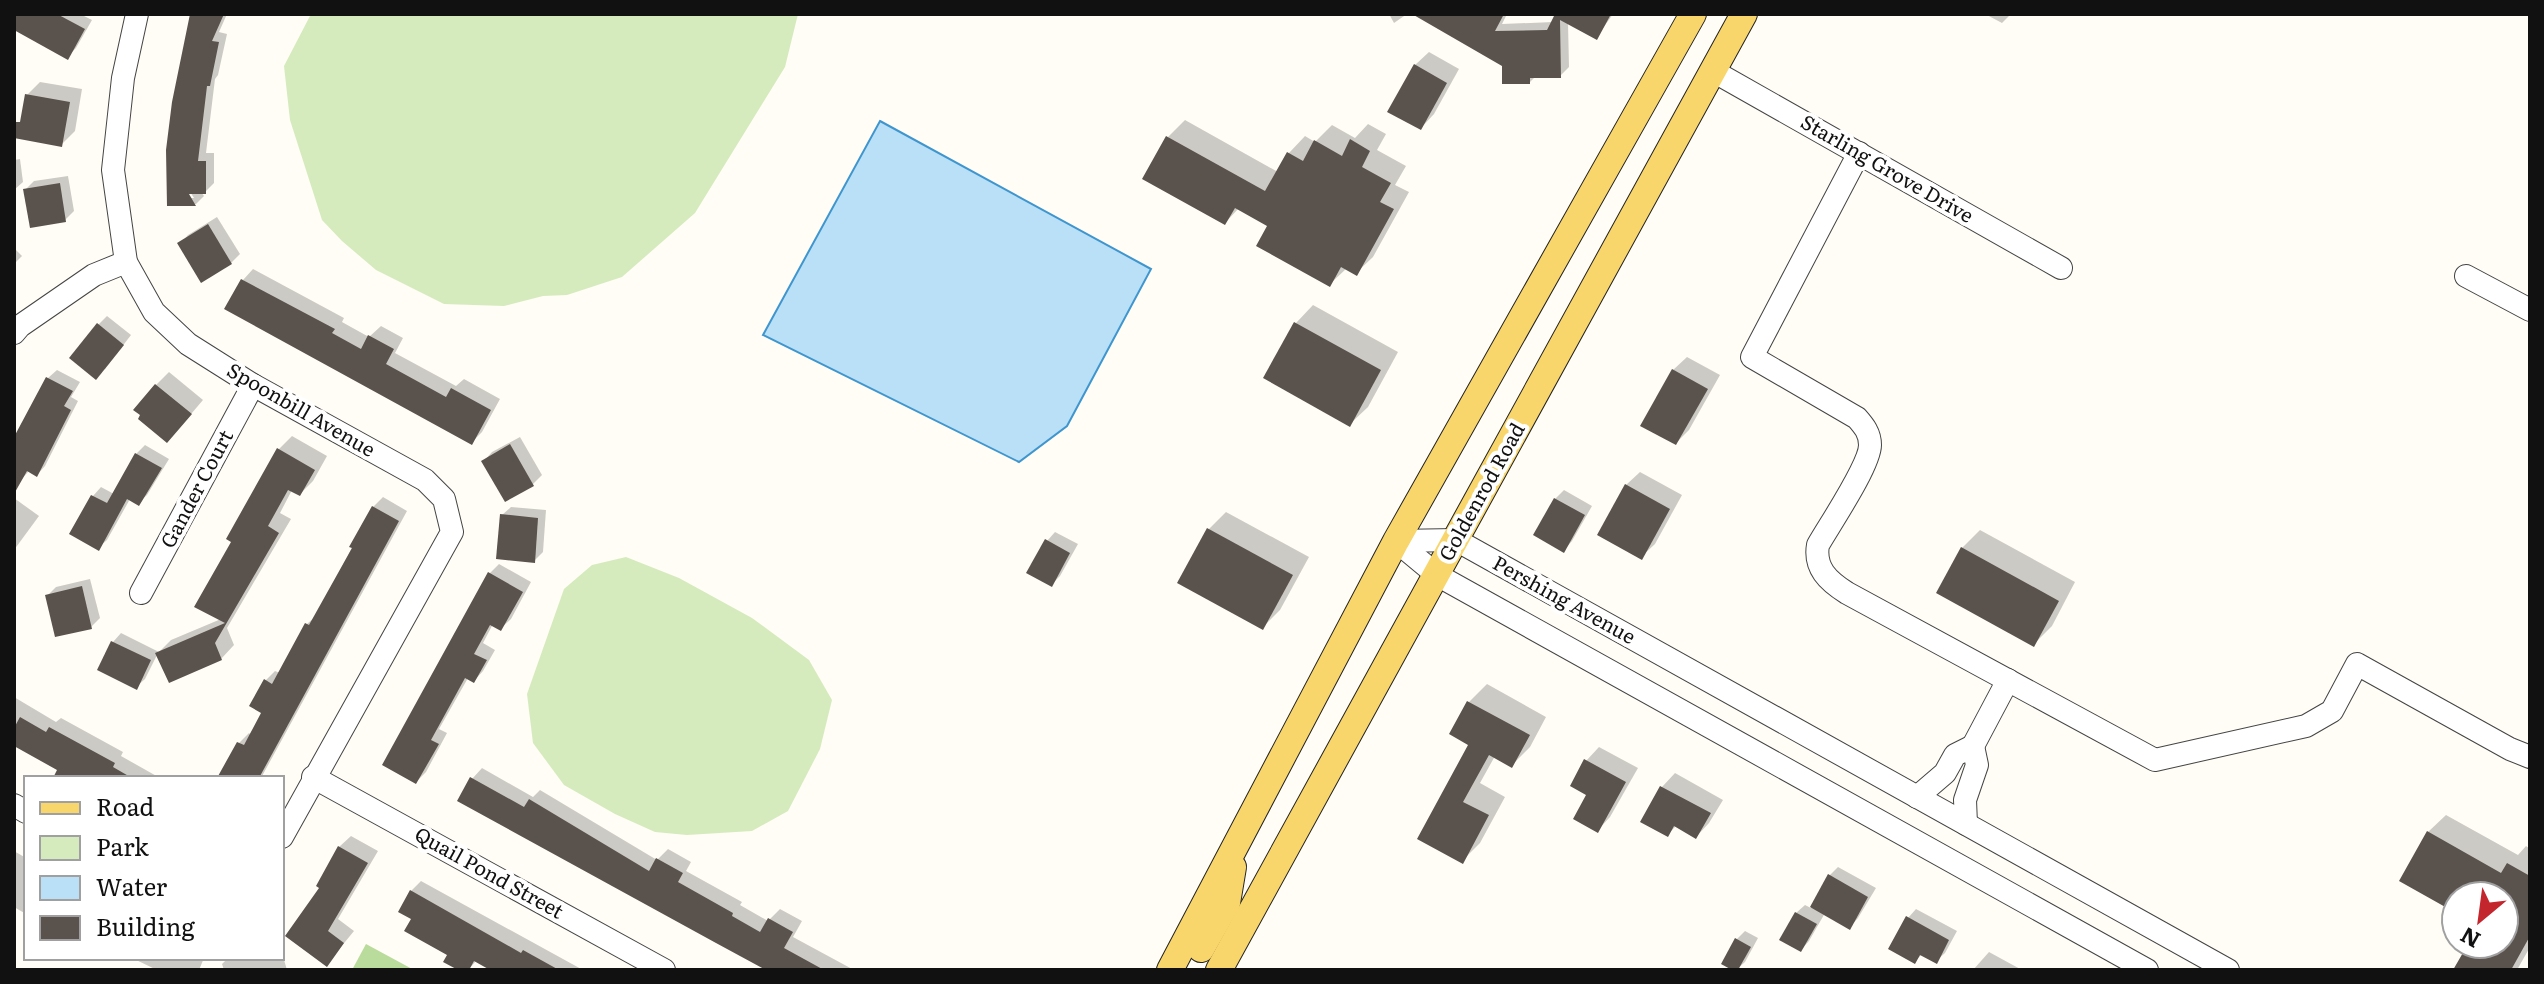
<svg xmlns="http://www.w3.org/2000/svg" width="2544" height="984" font-family="Literata,serif">
	<style>
		.green { fill: #d5ebbd }
		.forest { fill: #b9dc9c }
		.water { fill: #b9e0f7; stroke: #3f96cf; stroke-width: 2 }
		.shadow { fill: #0003; fill-rule: evenodd }
		.building { fill: #5a524d }
		.lines { fill: none; stroke-linecap: round; stroke-linejoin: round }
		.minor-casing { stroke: #444; stroke-width: 24 }
		.major-casing { stroke: #222; stroke-width: 28 }
		.minor { stroke: #fff; stroke-width: 22 }
		.major { stroke: #f9d66b; stroke-width: 26 }
		.labels { text-anchor: middle; stroke-width: 8; stroke-linejoin: round; paint-order: stroke }
		.street-label { font-size: 20px; fill: #111; stroke: #fff }
	</style>
	<rect width="100%" height="100%" fill="#fffdf5"/>
	<g class="green">
		<polygon points="311,14 798,14 785,67 695,213 622,277 567,295 543,296 504,306 444,304 376,270 342,241 322,220 290,120 284,66"/>
		<polygon points="626,557 679,578 752,618 809,660 832,700 820,749 788,811 752,831 687,835 655,832 615,814 564,785 533,743 527,694 564,589 592,565"/>
	</g>
	<polygon class="forest" points="366,944 414,970 352,970"/>
	<polygon class="water" points="880,121 1151,269 1067,426 1019,462 763,335"/>
	<g class="shadow">
		<polygon points="14,14 80,14 92,20 76,48 67,57 14,28"/>
		<path d="M193,14H227L219,32L227,34L218,75L215,79L206,153H214V183L205,192H201L204,196L196,204H169ZM185,184L194,198H189Z"/>
		<polygon points="1389,14 1407,14 1394,23"/>
		<polygon points="1416,14 1507,14 1502,24 1553,22 1558,14 1613,14 1596,38 1568,22 1569,67 1560,76 1536,76 1530,82"/>
		<polygon points="1985,14 2011,14 2002,23"/>
		<polygon points="1429,52 1459,69 1434,114 1421,128 1415,65"/>
		<polygon points="40,82 82,89 75,131 62,144 27,95"/>
		<polygon points="1185,120 1278,172 1289,153 1305,136 1315,142 1332,125 1355,138 1368,124 1386,134 1377,150 1406,166 1395,185 1409,192 1373,257 1356,273 1347,268 1330,284 1270,225 1239,208 1225,223 1168,137"/>
		<polygon points="20,159 23,182 14,190 14,160"/>
		<polygon points="68,176 74,211 65,220 25,190 34,181"/>
		<polygon points="217,217 240,254 231,263 180,244 188,235"/>
		<polygon points="14,248 22,256 14,264"/>
		<polygon points="253,269 344,318 342,322 369,337 381,326 403,338 395,353 456,386 464,379 500,399 482,432 471,443 243,280"/>
		<polygon points="1313,305 1398,352 1368,407 1350,424 1296,323"/>
		<polygon points="107,316 131,335 105,369 98,325"/>
		<polygon points="1687,357 1720,375 1689,430 1676,443 1673,370"/>
		<polygon points="57,370 80,382 71,397 78,401 45,466 37,475 29,471 19,482 14,479 14,441 48,378"/>
		<polygon points="169,372 203,400 180,427 156,385"/>
		<polygon points="292,436 327,456 313,481 300,494 292,490 280,513 291,519 227,628 234,645 221,659 158,653 145,679 136,687 113,642 121,633 159,652 171,640 221,619 233,541 278,450"/>
		<polygon points="520,437 542,475 533,484 506,499 484,461 492,452"/>
		<polygon points="145,445 169,459 147,495 138,503 130,499 107,540 98,548 72,534 93,496 101,487 114,494 136,454"/>
		<polygon points="1640,472 1682,495 1655,544 1641,557 1626,485"/>
		<polygon points="1564,490 1592,506 1572,541 1564,550 1555,499"/>
		<polygon points="383,497 407,511 261,778 219,778 239,743 249,733 251,735 264,712 266,680 275,671 280,673 307,624 317,615 373,507"/>
		<polygon points="14,498 39,516 14,550"/>
		<polygon points="511,507 546,510 543,552 534,561 502,515"/>
		<polygon points="1226,512 1309,557 1280,610 1262,628 1208,530"/>
		<polygon points="1980,530 2075,582 2052,626 2034,644 1962,548"/>
		<polygon points="1055,532 1078,544 1060,576 1051,585 1047,541"/>
		<polygon points="499,564 531,582 511,619 501,628 493,624 483,643 495,650 483,671 474,681 468,678 439,729 447,733 426,772 416,782 489,574"/>
		<polygon points="90,579 100,618 91,627 47,596 56,587"/>
		<polygon points="1487,684 1546,717 1530,747 1512,765 1495,756 1480,783 1505,797 1480,843 1462,861 1420,838 1471,744 1469,702"/>
		<polygon points="14,697 56,722 61,718 123,752 121,756 160,778 67,778 60,769 14,744"/>
		<polygon points="1599,747 1638,768 1610,817 1597,831 1589,794 1586,761"/>
		<polygon points="482,768 533,797 540,790 657,860 668,849 691,862 686,871 742,902 740,905 768,921 780,909 802,921 793,937 854,970 771,970 472,779"/>
		<polygon points="1675,773 1723,800 1709,823 1696,837 1676,826 1667,835 1643,821 1662,787"/>
		<polygon points="2446,815 2518,855 2526,846 2530,849 2530,947 2517,970 2456,970 2470,944 2504,944 2504,896 2456,896 2456,910 2428,832"/>
		<polygon points="351,836 378,851 338,919 354,931 327,964 322,887 339,847"/>
		<polygon points="14,851 26,858 26,914 14,907"/>
		<polygon points="1838,867 1876,888 1858,918 1850,927 1825,913 1809,941 1801,950 1796,913 1805,905 1811,908 1830,875"/>
		<polygon points="421,881 583,970 494,970 477,960 468,970 462,970 413,918 411,891"/>
		<polygon points="1916,909 1957,931 1945,953 1936,961 1922,954 1915,961 1908,918"/>
		<polygon points="1745,931 1758,938 1745,962 1736,970 1737,939"/>
		<polygon points="1989,952 2022,970 1973,970"/>
		<polygon points="282,953 287,970 224,970 222,964 228,958 282,958"/>
		<polygon points="132,958 204,958 199,970 157,970"/>
	</g>
	<g class="building">
		<polygon points="14,14 57,14 85,29 68,60 14,30"/>
		<polygon points="190,14 224,14 212,41 219,42 210,86 207,86 198,161 206,161 206,194 189,194 196,206 167,206 166,150 172,102"/>
		<polygon points="1412,14 1504,14 1495,31 1547,30 1554,16 1550,14 1611,14 1597,40 1560,20 1561,78 1530,78 1530,84 1502,84 1502,66"/>
		<polygon points="1414,64 1447,83 1421,130 1387,112"/>
		<polygon points="25,94 70,102 62,147 14,138 14,122 20,122"/>
		<polygon points="1166,136 1265,191 1287,152 1303,161 1314,140 1342,156 1350,139 1370,151 1362,167 1391,183 1380,202 1394,209 1357,276 1341,267 1330,287 1256,246 1267,226 1235,208 1225,225 1142,179"/>
		<polygon points="60,183 66,222 30,228 23,189"/>
		<polygon points="208,224 232,264 201,283 177,243"/>
		<polygon points="241,279 335,329 332,333 361,349 368,335 394,349 386,364 446,397 451,388 491,410 472,445 224,309"/>
		<polygon points="1294,322 1381,370 1350,427 1263,378"/>
		<polygon points="97,323 124,345 96,380 69,358"/>
		<polygon points="1672,369 1708,389 1676,445 1640,426"/>
		<polygon points="46,377 73,391 64,406 71,410 37,477 27,471 14,494 14,437"/>
		<polygon points="155,384 192,414 167,443 138,419 140,415 133,410"/>
		<polygon points="510,444 534,486 505,502 481,461"/>
		<polygon points="277,448 315,470 300,496 288,490 268,526 279,533 215,643 222,660 169,683 155,653 225,623 194,607 231,542 226,539"/>
		<polygon points="135,453 162,468 139,506 127,499 99,551 69,534 91,495 107,503"/>
		<polygon points="1625,484 1670,509 1642,560 1597,535"/>
		<polygon points="1554,498 1585,515 1564,553 1533,535"/>
		<polygon points="372,506 399,521 259,778 217,778 237,742 244,745 261,713 249,706 264,679 272,684 305,623 309,625 352,548 349,547"/>
		<polygon points="500,514 538,518 535,563 496,559"/>
		<polygon points="1207,528 1293,575 1263,630 1177,583"/>
		<polygon points="1045,539 1070,553 1052,587 1026,573"/>
		<polygon points="1961,547 2059,601 2034,647 1936,593"/>
		<polygon points="488,572 523,592 501,631 490,625 474,654 487,660 474,683 465,678 431,740 439,744 416,784 382,765"/>
		<polygon points="82,586 92,629 55,637 45,595"/>
		<polygon points="111,641 151,660 137,690 97,670"/>
		<polygon points="1467,701 1530,735 1512,768 1489,755 1463,802 1489,815 1463,864 1417,839 1468,745 1449,734"/>
		<polygon points="20,717 46,732 49,727 115,763 113,767 132,778 53,778 57,770 14,746 14,728"/>
		<polygon points="1584,759 1626,782 1598,833 1573,819 1586,795 1570,786"/>
		<polygon points="470,777 524,807 529,799 649,871 656,858 683,873 678,882 733,913 732,916 760,932 768,918 793,932 784,948 824,970 766,970 716,943 457,801"/>
		<polygon points="1660,786 1711,813 1696,839 1674,826 1668,837 1640,822"/>
		<polygon points="2427,831 2501,873 2507,863 2530,876 2530,936 2511,970 2453,970 2468,944 2504,944 2504,896 2456,896 2456,913 2399,881"/>
		<polygon points="338,846 368,863 328,931 344,943 327,967 285,936 319,888 316,886"/>
		<polygon points="1828,874 1868,897 1850,930 1810,907"/>
		<polygon points="410,890 521,953 523,950 559,970 490,970 474,961 469,970 458,970 443,962 447,955 404,931 411,919 398,912"/>
		<polygon points="1795,912 1817,924 1801,952 1779,940"/>
		<polygon points="1906,916 1949,940 1937,964 1920,955 1915,964 1888,949"/>
		<polygon points="1735,938 1751,947 1738,970 1732,970 1721,964"/>
	</g>
	<g class="lines">
		<g class="minor-casing">
			<g id="minor">
				<polyline points="137,14 123,78 113,170 126,262 154,312 188,344 253,385 425,480 444,499 452,532 282,837"/>
				<polyline points="1713,71 2061,268"/>
				<path d="M1859,153L1752,357L1857,418C1864,426 1870,433 1870,445C1870,465 1830,524 1818,545C1814,568 1828,581 1847,593L2155,760L2306,726L2332,711L2357,664L2510,749L2530,757"/>
				<polyline points="2466,276 2530,310"/>
				<polyline points="14,333 20,326 94,275 126,262"/>
				<polyline points="1396,541 1456,540 2228,970"/>
				<polyline points="1396,541 1437,575 2147,970"/>
				<polyline points="141,593 253,385"/>
				<polyline points="1973,746 2008,680"/>
				<polyline points="313,777 664,970"/>
				<polyline points="1917,797 1945,773 1955,755 1973,746 1977,765 1965,800 1966,824"/>
				<polyline points="14,805 26,812"/>
			</g>
		</g>
		<g class="major-casing">
			<g id="major">
				<polyline points="1201,949 1227,903 1233,867"/>
				<polyline points="1170,970 1396,541 1693,14"/>
				<polyline points="1219,970 1744,14"/>
			</g>
		</g>
		<use href="#minor" class="minor"/>
		<use href="#major" class="major"/>
	</g>
	<g class="labels">
		<g class="street-label">
			<text transform="translate(1887 169) rotate(30)" y="7">Starling Grove Drive</text>
			<text transform="translate(301 410) rotate(30)" y="7">Spoonbill Avenue</text>
			<text transform="translate(197 489) rotate(-62)" y="7">Gander Court</text>
			<text transform="translate(1482 492) rotate(-61)" y="7">Goldenrod Road</text>
			<text transform="translate(1564 600) rotate(29)" y="7">Pershing Avenue</text>
			<text transform="translate(489 873) rotate(29)" y="7">Quail Pond Street</text>
		</g>
	</g>
	<rect width="2544" height="984" fill="none" stroke="#111111" stroke-width="32"/>
	<rect x="24" y="776" width="260" height="184" fill="#ffffff" stroke="#a0a0a0" stroke-width="2"/>
	<rect x="40" y="802" width="40" height="12" fill="#f9d66b" stroke="#a0a0a0" stroke-width="2"/>
	<text x="96" y="816" font-size="24" fill="#111111">Road</text>
	<rect x="40" y="836" width="40" height="24" fill="#d5ebbd" stroke="#a0a0a0" stroke-width="2"/>
	<text x="96" y="856" font-size="24" fill="#111111">Park</text>
	<rect x="40" y="876" width="40" height="24" fill="#b9e0f7" stroke="#a0a0a0" stroke-width="2"/>
	<text x="96" y="896" font-size="24" fill="#111111">Water</text>
	<rect x="40" y="916" width="40" height="24" fill="#5a524d" stroke="#a0a0a0" stroke-width="2"/>
	<text x="96" y="936" font-size="24" fill="#111111">Building</text>
	<g transform="translate(2480 920) rotate(209)"><circle r="38" fill="#ffffff" stroke="#a0a0a0" stroke-width="2"/>
	<path d="M0-6L14 30L0 20L-14 30Z" fill="#c4262e"/>
	<text y="-12" font-size="22" font-weight="bold" text-anchor="middle" fill="#111111">N</text>
	</g>
</svg>
